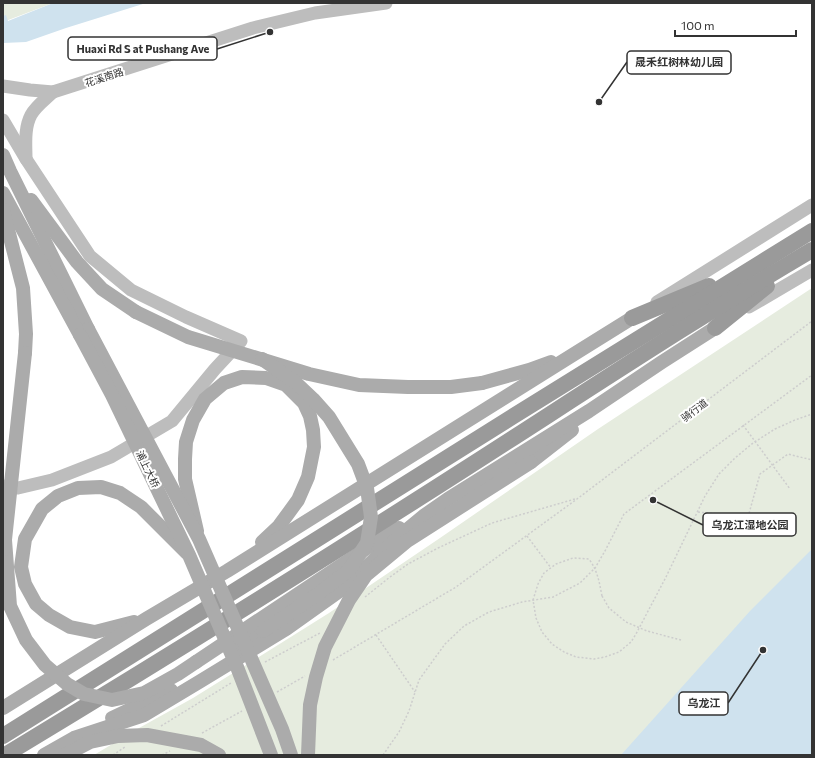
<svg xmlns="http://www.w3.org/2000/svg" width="815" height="758" font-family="Commissioner,'Noto Sans SC',sans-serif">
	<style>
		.green { fill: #e6ecdf }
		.water { fill: #cfe2ee }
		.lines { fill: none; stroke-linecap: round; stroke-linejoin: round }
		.path { stroke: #cdcdcd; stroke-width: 1.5; stroke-dasharray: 2 2; stroke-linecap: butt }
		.secondary { stroke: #bdbdbd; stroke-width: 13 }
		.primary { stroke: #ababab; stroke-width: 14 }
		.highway { stroke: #9a9a9a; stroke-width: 16 }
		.path-bridge { stroke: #cdcdcd; stroke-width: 1.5; stroke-dasharray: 2 2; stroke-linecap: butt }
		.primary-bridge { stroke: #ababab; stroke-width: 14 }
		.labels { text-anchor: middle; stroke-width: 4; stroke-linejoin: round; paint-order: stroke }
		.street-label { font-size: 10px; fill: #333; stroke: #fff }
		.leader { fill: none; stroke: #333; stroke-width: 1.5 }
		.callout-dot { fill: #333; stroke: #fff; stroke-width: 1.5 }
		.callout { fill: #fff; stroke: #333; stroke-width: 1.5 }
		.callout-label { font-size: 11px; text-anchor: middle; font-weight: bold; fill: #333 }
	</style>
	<rect width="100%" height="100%" fill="#fff"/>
	<g class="green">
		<polygon points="3,3 53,3 3,22"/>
		<polygon points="812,288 812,571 641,755 94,755 139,728 193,698 329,613 440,538 598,429"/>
	</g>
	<g class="water">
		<polygon points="53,3 146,3 66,28 26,42 3,43 3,16 6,15 8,21"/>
		<polygon points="812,549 812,755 621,755 750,611"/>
	</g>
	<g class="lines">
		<g class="path">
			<polyline points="743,425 790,489"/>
			<polyline points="698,512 760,518"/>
			<polyline points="748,517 760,474 788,454 812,460"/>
			<polyline points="527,536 551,568"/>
			<path d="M602,596C599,581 598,572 589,559L573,558L556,564L544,573L538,584L533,600L536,618L542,632L552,644L564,652L576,657L594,659L605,657L619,652L631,642L636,634L666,577L705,496L719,474L735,458L753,443L775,429L795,420L812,414"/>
			<polyline points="365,597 390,577 408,564 438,548 492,523 575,499"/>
			<polyline points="376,635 415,692"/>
			<polyline points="333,660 456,587 577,499 812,321"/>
			<polyline points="265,662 320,633"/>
			<polyline points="277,692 305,676"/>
			<polyline points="161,726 231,683"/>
			<polyline points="202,733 242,711"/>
			<polyline points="113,755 125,747"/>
			<polyline points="162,755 170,751"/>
			<polyline points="383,755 399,732 409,711 419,680 445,644 464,626 489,612 522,602 553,597 580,583 595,568 605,551 624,514 812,375"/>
		</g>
		<g class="secondary">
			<polyline points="3,86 30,90 53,92 253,28 315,13 386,3"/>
			<polyline points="3,120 26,159 90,256 131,290 186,317 241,341 215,369 172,421 111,457 52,480 18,488 3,486"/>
			<path d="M26,159C26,145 24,128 31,115C36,106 46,99 53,92"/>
			<polyline points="657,302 812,205"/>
			<polyline points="749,307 812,270"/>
		</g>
		<g class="primary">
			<polyline points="3,155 10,171 88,329"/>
			<polyline points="3,193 80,335"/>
			<polyline points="31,200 77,262 102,289 136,312"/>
			<polyline points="3,210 23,288 26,334 25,353"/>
			<polyline points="482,383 529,370 551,362"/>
			<polyline points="531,462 572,430"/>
			<polyline points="197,531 185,479 185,459 186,442 193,420 205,399 224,383 242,377 266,378 286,385 304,403 310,416 313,430 314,447 308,477 298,500 279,526 262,542"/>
			<polyline points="134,622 95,632 70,627 49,615 36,604 25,584 21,567 25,539 42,509 58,496 78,488 101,487 120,493 141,507 187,553"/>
			<polyline points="235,649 263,631"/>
			<polyline points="196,662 388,534 399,528"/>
			<polyline points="3,708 146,619 227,571 579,351 632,318"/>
			<polyline points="112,718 171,690"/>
			<polyline points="44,755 74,738 144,715 199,682 286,629 345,587 402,534 425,515 448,499 589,411 662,362 715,328"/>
		</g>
		<g class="highway">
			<polyline points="632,318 709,286"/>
			<polyline points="715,328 767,286"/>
			<polyline points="3,736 512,417 812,231"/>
			<path d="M5,755C161,661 315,565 468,467C582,394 695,319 812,250"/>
		</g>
		<polyline class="path-bridge" points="602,596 609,608 626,622 647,631 681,640"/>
		<g class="primary-bridge">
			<polyline points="136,312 188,337 309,374 359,385 408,387 451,387 482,383"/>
			<polyline points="88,329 199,539 282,729 291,755"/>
			<polyline points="80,335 112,395 189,555 237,667 271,755"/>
			<polyline points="262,359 295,382 313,399 329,417 358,464 367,488 371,517 367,543 349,570 318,594 263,631"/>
			<polyline points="5,540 10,606 26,640 45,665 67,684 84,694 112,700 144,693 178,674 196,662"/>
			<polyline points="4,549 25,353"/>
			<polyline points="65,755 90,742 118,736 147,735 201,745 219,755"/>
			<polyline points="308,755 310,705 316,677 325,647 349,600 366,575 407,541 531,462"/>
		</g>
	</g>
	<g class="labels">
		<g class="street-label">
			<text transform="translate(104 77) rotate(-18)" y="4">花溪南路</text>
			<text transform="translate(694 410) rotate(-37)" y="4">骑行道</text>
			<text transform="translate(148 469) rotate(64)" y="4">浦上大桥</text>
		</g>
	</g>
	<path class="leader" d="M270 32L217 49M599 102L627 62M653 500L703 525M763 650L728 703"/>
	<g class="callout-dot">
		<circle cx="270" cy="32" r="4"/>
		<circle cx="599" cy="102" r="4"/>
		<circle cx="653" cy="500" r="4"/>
		<circle cx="763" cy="650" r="4"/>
	</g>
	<g class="callout">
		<rect x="68" y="37" width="149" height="23" rx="4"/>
		<rect x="627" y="51" width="104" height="23" rx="4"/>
		<rect x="703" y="513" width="93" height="23" rx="4"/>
		<rect x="679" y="692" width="49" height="23" rx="4"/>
	</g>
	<g class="callout-label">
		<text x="143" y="53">Huaxi Rd S at Pushang Ave</text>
		<text x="679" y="66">晟禾红树林幼儿园</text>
		<text x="750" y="529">乌龙江湿地公园</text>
		<text x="704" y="707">乌龙江</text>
	</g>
	<rect width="815" height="758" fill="none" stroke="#333333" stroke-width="8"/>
	<path d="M675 30v6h121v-6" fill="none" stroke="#333333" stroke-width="2"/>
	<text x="681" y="30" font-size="12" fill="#333333" stroke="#ffffff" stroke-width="3" paint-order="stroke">100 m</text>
</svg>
